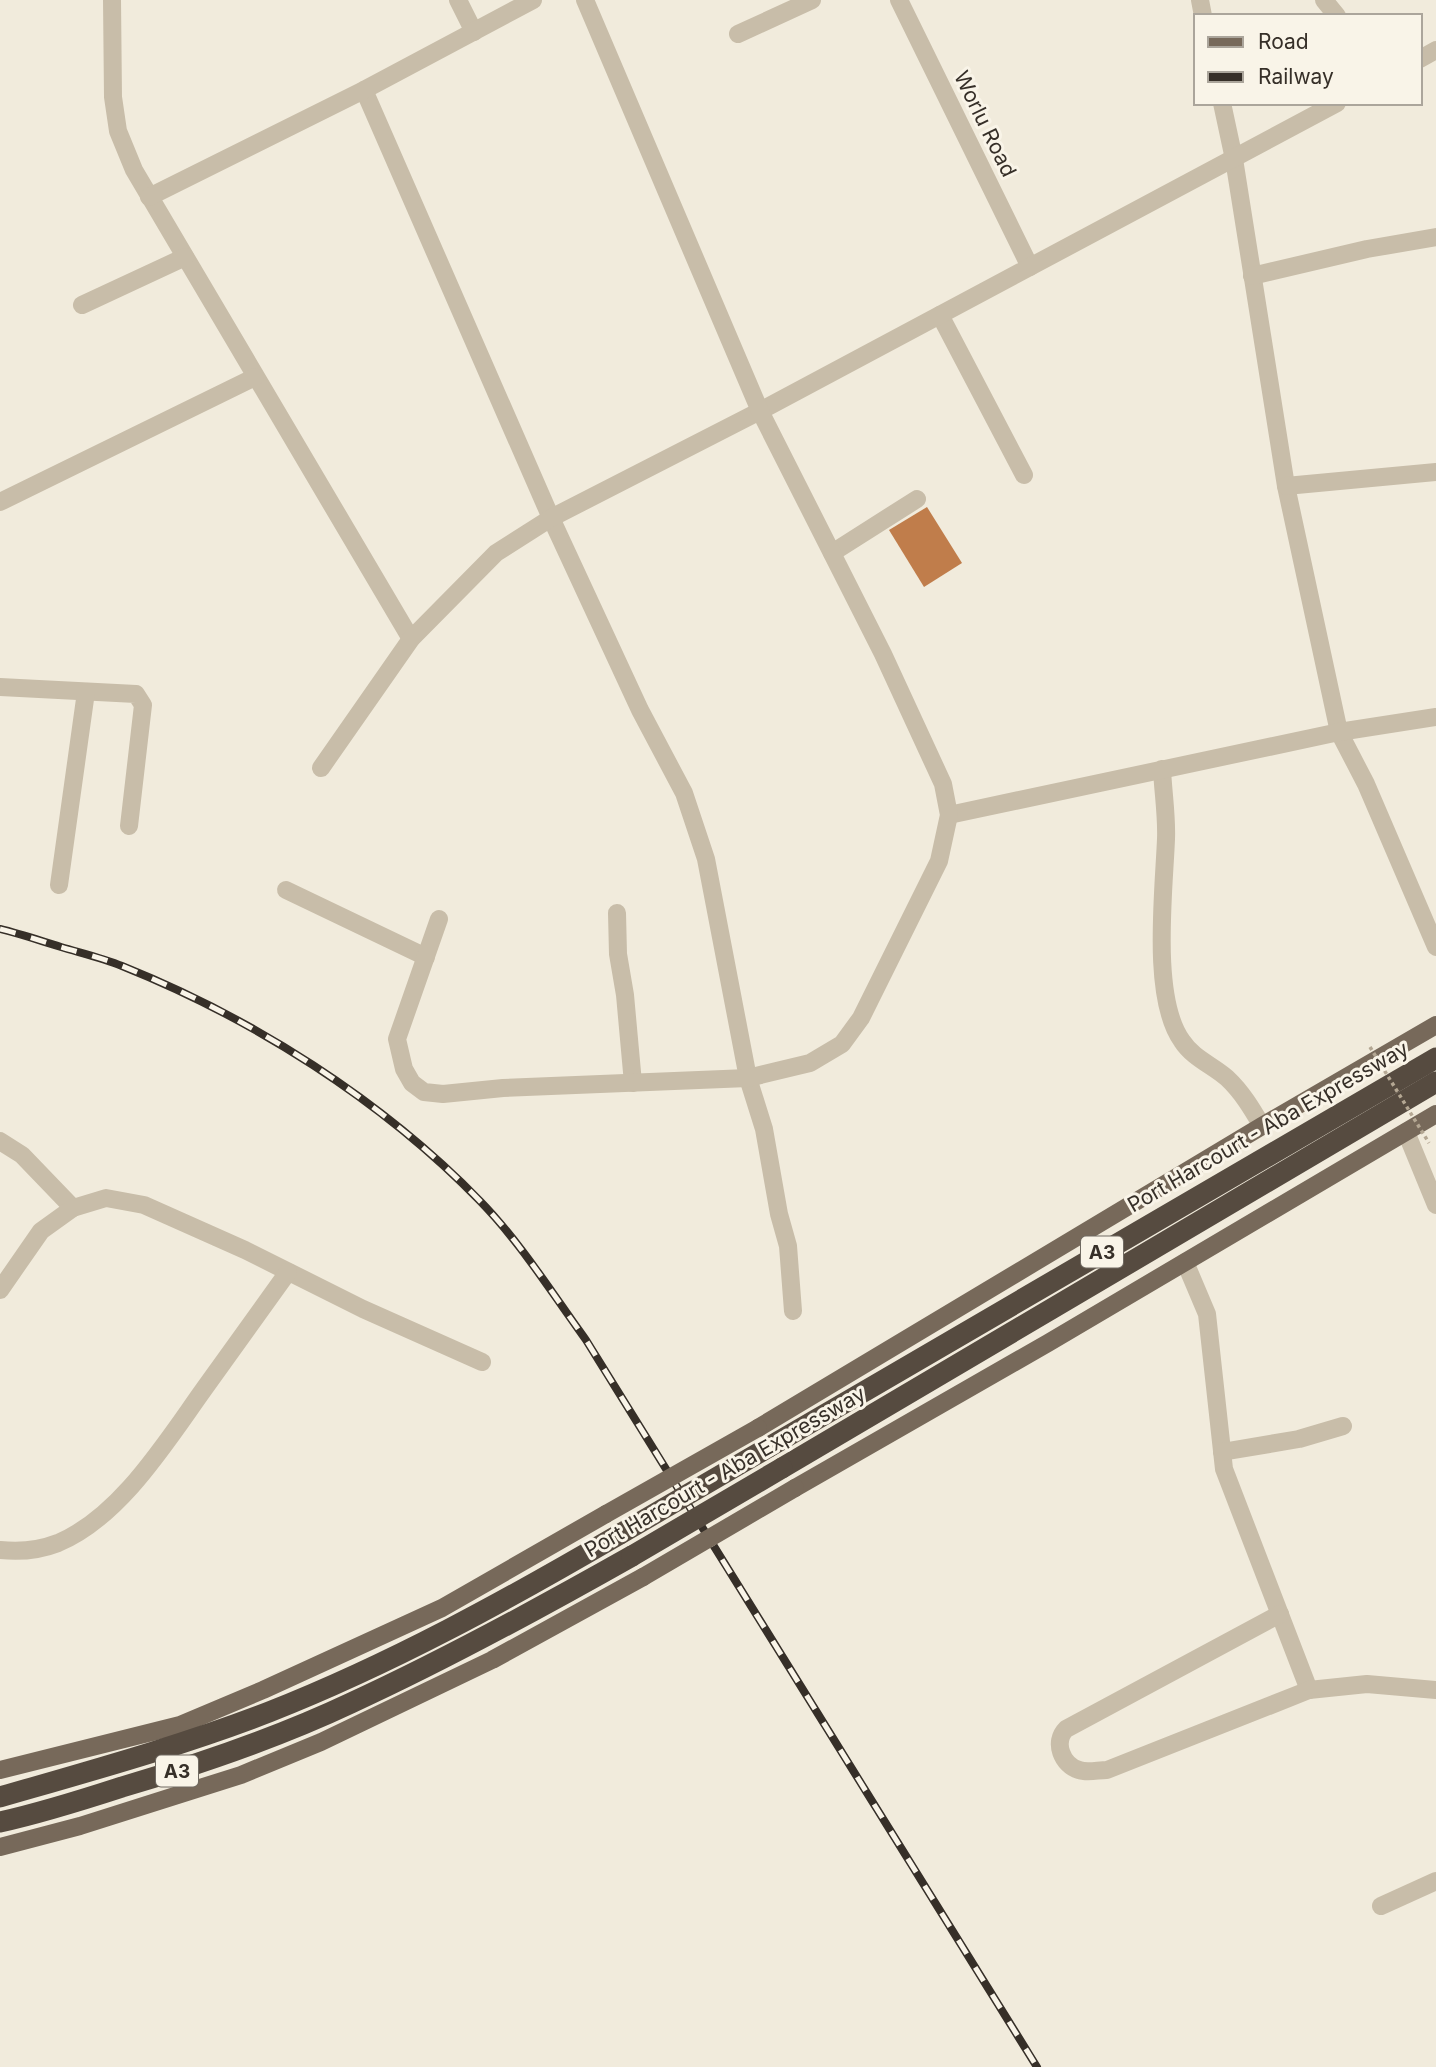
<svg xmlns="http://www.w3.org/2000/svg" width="1436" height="2067" font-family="Inter,sans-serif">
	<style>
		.building { fill: #c07d4b }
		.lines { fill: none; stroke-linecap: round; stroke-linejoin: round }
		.minor { stroke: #c8bda9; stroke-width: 18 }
		.major { stroke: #77695a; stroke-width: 18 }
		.highway { stroke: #564b40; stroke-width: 21 }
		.rail-casing { stroke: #362f28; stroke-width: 8 }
		.rail { stroke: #f9f4e8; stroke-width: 5; stroke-dasharray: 16; stroke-linecap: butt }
		.path-bridge { stroke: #b4a793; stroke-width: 3.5; stroke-dasharray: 3.5 3.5; stroke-linecap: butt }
		.major-bridge { stroke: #77695a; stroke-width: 18 }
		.highway-bridge { stroke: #564b40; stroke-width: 21 }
		.labels { text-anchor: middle; stroke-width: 6; stroke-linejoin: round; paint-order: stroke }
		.shield { fill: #f9f4e8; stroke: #706a62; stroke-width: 2 }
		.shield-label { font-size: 19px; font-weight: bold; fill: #362f28 }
		.street-label { font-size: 21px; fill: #362f28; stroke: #f9f4e8 }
	</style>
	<rect width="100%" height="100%" fill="#f1ebdc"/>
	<polygon class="building" points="927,507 962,563 924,587 889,530"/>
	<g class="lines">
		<g class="minor">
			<polyline points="112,0 113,97 118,131 134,170 411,639"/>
			<polyline points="458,0 474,32"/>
			<polyline points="899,0 1030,267"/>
			<polyline points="1200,0 1203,16"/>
			<polyline points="1324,0 1337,16"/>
			<polyline points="738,34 812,0"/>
			<polyline points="1420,59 1436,50"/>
			<polyline points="364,90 551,518 640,710 684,793 706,859 748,1078 764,1129 779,1214 788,1246 793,1311"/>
			<polyline points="1222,103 1234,159 1286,486 1339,732 1366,784 1436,947"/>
			<polyline points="149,197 364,90 533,0"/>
			<polyline points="1252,276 1367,249 1436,237"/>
			<polyline points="82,305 185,257"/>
			<polyline points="940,315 1024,475"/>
			<polyline points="1286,486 1436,472"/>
			<polyline points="0,502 255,377"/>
			<polyline points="832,553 917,499"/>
			<polyline points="0,687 136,694 143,705 129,826"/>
			<polyline points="321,768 411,639 496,553 551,518 760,411 1337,103"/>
			<path d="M1162,769C1163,792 1167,816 1166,839C1164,891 1151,998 1182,1041C1193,1058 1212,1065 1227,1078C1242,1092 1252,1109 1262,1126"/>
			<polyline points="949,815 1339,732 1436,717"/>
			<polyline points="59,885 86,692"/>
			<polyline points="286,890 426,957"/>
			<polyline points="617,913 618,954 625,995 633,1083"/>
			<polyline points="439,919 397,1039 404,1069 412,1083 424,1092 443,1094 503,1088 748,1078 810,1063 842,1044 861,1018 939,861 949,815 943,784 883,654 760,411 585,0"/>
			<polyline points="1406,1132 1436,1205"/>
			<polyline points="0,1141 22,1155 73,1208"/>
			<polyline points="1185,1262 1207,1314 1224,1469 1309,1690"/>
			<polyline points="0,1290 41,1231 73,1208 106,1198 144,1205 245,1250 363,1309 482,1362"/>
			<polyline points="1222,1452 1299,1439 1343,1426"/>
			<path d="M0,1550C18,1552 40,1550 58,1543C120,1517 166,1442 204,1389C232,1350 260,1311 288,1272"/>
			<path d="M1280,1614L1066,1729C1053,1742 1062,1765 1079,1770C1087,1773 1098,1770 1107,1770L1309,1690L1367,1684L1436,1690"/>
			<polyline points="1381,1906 1436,1881"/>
		</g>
		<g class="major">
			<polyline points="758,1428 1262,1126 1436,1025"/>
			<polyline points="795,1488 1048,1343 1436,1114"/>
			<polyline points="0,1770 180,1725 263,1690 442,1608 606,1514"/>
			<polyline points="0,1847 80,1826 241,1775 321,1742 492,1660 643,1577"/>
		</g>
		<g class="highway">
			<polyline points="769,1447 1436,1058"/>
			<polyline points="782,1468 1436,1082"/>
			<path d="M0,1797C90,1771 181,1746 269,1712C391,1664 507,1600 620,1534"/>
			<path d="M0,1822C41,1813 82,1800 122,1787C200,1764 277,1738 351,1703C447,1659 540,1608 632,1556"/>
		</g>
		<g class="rail-casing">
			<path id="rail" d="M0,929C21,934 41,941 61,947C81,953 103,958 122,966C252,1018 382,1100 480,1201C520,1242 552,1293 586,1340L1037,2067"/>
		</g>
		<use href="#rail" class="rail"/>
		<polyline class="path-bridge" points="1370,1047 1429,1143"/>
		<g class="major-bridge">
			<polyline points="606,1514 758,1428"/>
			<polyline points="643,1577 795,1488"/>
		</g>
		<g class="highway-bridge">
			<polyline points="620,1534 769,1447"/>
			<polyline points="632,1556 782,1468"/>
		</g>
	</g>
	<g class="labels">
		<g class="shield">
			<rect x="1081" y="1236.5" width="42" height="31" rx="5"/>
			<rect x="156" y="1755.5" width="42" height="31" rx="5"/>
		</g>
		<g class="shield-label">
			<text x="1102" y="1259">A3</text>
			<text x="177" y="1778">A3</text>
		</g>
		<g class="street-label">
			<text transform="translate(985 124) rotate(64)" y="7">Worlu Road</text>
			<text transform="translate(1268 1127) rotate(-30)" y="7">Port Harcourt - Aba Expressway</text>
			<text transform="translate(725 1472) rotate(-30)" y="7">Port Harcourt - Aba Expressway</text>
		</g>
	</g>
	<rect x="1194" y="14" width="228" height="91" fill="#f9f4e8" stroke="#aba59b" stroke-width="2"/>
	<rect x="1208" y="37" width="35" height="10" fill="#77695a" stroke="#aba59b" stroke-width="2"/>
	<text x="1258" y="49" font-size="21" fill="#362f28">Road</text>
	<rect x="1208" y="72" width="35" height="10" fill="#362f28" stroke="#aba59b" stroke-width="2"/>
	<text x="1258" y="84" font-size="21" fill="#362f28">Railway</text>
</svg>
